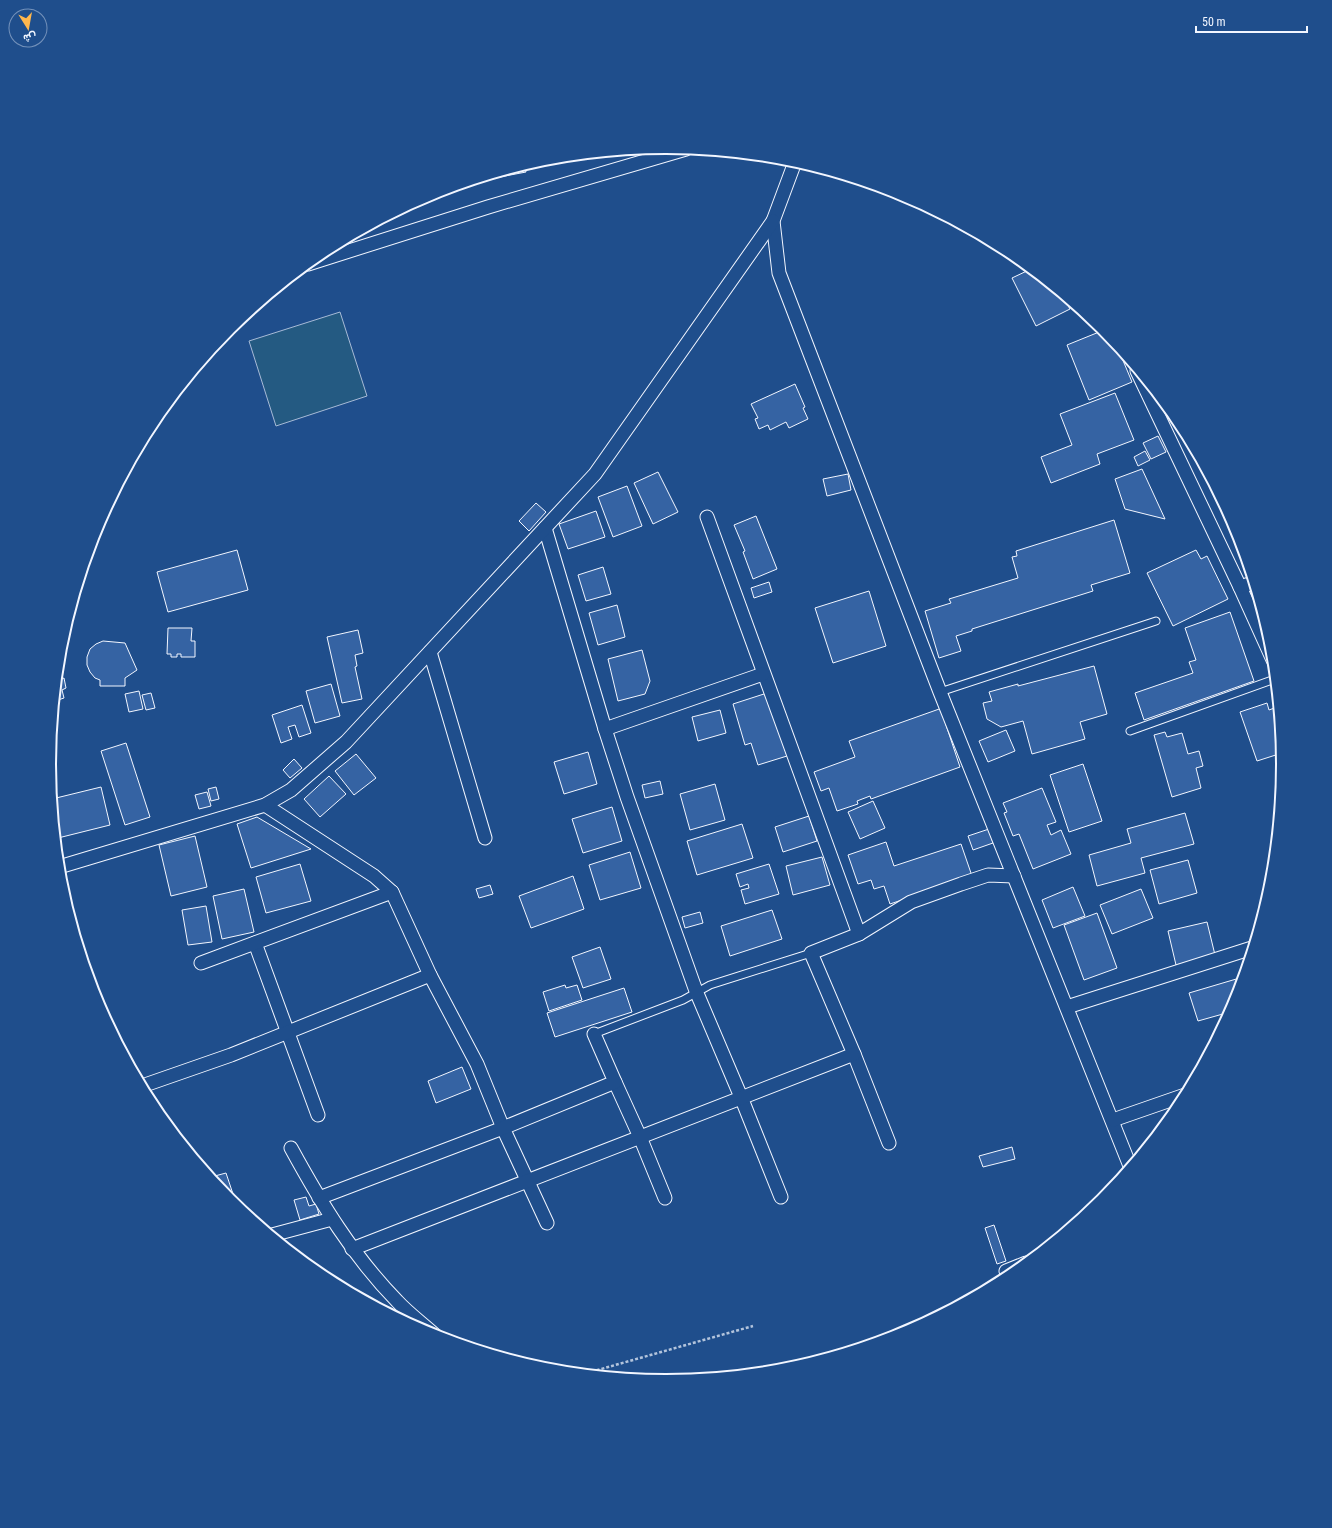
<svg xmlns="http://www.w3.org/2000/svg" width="1332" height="1528" font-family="'Roboto Condensed',Vazirmatn,sans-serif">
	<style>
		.green { fill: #245a82; stroke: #a8bbd7 }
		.building { fill: #3563a3; stroke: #f2f6ff }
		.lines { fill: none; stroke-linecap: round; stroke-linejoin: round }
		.lane-casing { stroke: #f2f6ff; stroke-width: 9 }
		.street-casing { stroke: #f2f6ff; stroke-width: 15 }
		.path { stroke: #b3c4dc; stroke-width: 2.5; stroke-dasharray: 3 2; stroke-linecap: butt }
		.lane { stroke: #1f4e8c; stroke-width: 7 }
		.street { stroke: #1f4e8c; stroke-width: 13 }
		.rim { fill: none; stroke: #f2f6ff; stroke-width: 2 }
	</style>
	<rect width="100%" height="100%" fill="#1f4e8c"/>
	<polygon class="green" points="340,312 367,396 276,426 249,341"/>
	<g class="building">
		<polygon points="524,165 526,172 500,177 499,173"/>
		<polygon points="1031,269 1062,295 1070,309 1036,326 1012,278"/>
		<polygon points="1104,330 1117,346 1132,382 1089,400 1067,345"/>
		<polygon points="795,384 805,407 803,408 808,419 789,428 786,422 770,430 768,425 759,429 755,419 758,418 751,404"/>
		<polygon points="1115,393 1134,440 1097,454 1100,464 1051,483 1041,457 1072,445 1060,414"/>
		<polygon points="1158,436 1166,452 1151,459 1143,443"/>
		<polygon points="1145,451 1150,460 1138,466 1134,457"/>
		<polygon points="1142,469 1165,519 1125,509 1115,479"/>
		<polygon points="658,472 678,512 653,524 634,483"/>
		<polygon points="848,474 851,490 827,496 823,479"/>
		<polygon points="627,486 642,526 613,537 598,497"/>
		<polygon points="536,503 546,512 529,531 519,521"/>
		<polygon points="596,511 605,537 568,549 559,524"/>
		<polygon points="756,516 777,569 753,579 743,552 745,551 734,525"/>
		<polygon points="1114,520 1130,573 1091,585 1093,591 972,629 972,631 956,636 961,651 939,658 925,611 951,603 949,599 1018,578 1012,557 1017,556 1016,551"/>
		<polygon points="237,550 248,590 168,612 157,572"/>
		<polygon points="1196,550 1201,559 1207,556 1228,599 1173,626 1147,573"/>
		<polygon points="603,567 611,594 586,601 578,575"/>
		<polygon points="769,582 772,592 754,598 751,588"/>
		<polygon points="869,591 886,646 833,663 815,608"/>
		<polygon points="617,605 625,637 598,645 589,613"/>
		<polygon points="1230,612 1254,681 1144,720 1135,693 1193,673 1189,662 1196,660 1185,628"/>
		<polygon points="168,628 192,628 191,641 195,641 195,657 181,657 181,654 177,654 177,657 171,657 171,654 167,654"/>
		<polygon points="358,630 363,653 355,655 357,666 355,667 362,699 342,703 327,637"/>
		<polygon points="103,641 125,643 137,670 125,678 125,686 100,686 100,680 95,678 90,672 87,665 87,657 90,649 96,644"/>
		<polygon points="642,650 650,681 645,694 618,701 608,659"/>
		<polygon points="1094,666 1107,714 1080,722 1085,739 1032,754 1023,721 1001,727 987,719 983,703 992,701 989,692 1018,684 1018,686"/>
		<polygon points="58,670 61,679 64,678 66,688 62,690 64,698 55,701"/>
		<polygon points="331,684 340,716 315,723 306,691"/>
		<polygon points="139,691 143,709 129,712 125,694"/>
		<polygon points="151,693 155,708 146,710 142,695"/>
		<polygon points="767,693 787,756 758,765 751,743 745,745 733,704"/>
		<polygon points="1267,703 1269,710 1277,707 1282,753 1257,761 1240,712"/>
		<polygon points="302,705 311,733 299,737 295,725 288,727 292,739 281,743 272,715"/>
		<polygon points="942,708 948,724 946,725 960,767 871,799 870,796 857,801 858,804 837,811 829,788 821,791 814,772 855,757 849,741"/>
		<polygon points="720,710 726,733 698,741 692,717"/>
		<polygon points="1006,730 1015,751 988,762 979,741"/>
		<polygon points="1165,732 1167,737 1182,733 1188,754 1199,751 1203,766 1196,768 1201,788 1172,797 1154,735"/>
		<polygon points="126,743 150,817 125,825 101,751"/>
		<polygon points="588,752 597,784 564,794 554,762"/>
		<polygon points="356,754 376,778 354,795 335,771"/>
		<polygon points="294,759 302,768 290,778 283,770"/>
		<polygon points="1083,764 1102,821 1069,832 1050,775"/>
		<polygon points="329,776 346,794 320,817 304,799"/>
		<polygon points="660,781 663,794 645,798 642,785"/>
		<polygon points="715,784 725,820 690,830 680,794"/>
		<polygon points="101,787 110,825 58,838 52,799"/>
		<polygon points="216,787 219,799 211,801 208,789"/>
		<polygon points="1042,788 1056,822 1047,825 1051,835 1061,830 1071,854 1033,869 1019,834 1013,836 1004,813 1007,812 1003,803"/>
		<polygon points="207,792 211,806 199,809 195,795"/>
		<polygon points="873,801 885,828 860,839 848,812"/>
		<polygon points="612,807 622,841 583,853 572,819"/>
		<polygon points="1185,813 1194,844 1141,858 1145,873 1097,886 1089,855 1131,843 1127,829"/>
		<polygon points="809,816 817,841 783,852 775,827"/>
		<polygon points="257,817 311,849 251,868 237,824"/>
		<polygon points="742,824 753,858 697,875 687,841"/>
		<polygon points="989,829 993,843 973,850 968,836"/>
		<polygon points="195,836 207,887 171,896 159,845"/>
		<polygon points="886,842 894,866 961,844 972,876 890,904 884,886 874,889 871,880 858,884 848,855"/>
		<polygon points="630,852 641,888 600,900 589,865"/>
		<polygon points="822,857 830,885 793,895 786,866"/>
		<polygon points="1188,860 1197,893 1159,904 1150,870"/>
		<polygon points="300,864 311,901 266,913 256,877"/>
		<polygon points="769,864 779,894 745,904 741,890 749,888 748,884 740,887 736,874"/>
		<polygon points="573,876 584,909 531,928 519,896"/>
		<polygon points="490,885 493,894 479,898 476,889"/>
		<polygon points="1073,887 1085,916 1053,928 1042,900"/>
		<polygon points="244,889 254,932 222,939 213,896"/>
		<polygon points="1141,889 1153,918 1112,934 1100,905"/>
		<polygon points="206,906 212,942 188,945 182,910"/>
		<polygon points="772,910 782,939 730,956 721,926"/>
		<polygon points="700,912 703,923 685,928 682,917"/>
		<polygon points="1097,913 1117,968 1084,980 1064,925"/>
		<polygon points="1207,922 1215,955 1176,965 1168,931"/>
		<polygon points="600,947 611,979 583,988 572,957"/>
		<polygon points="1243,977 1236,1000 1230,1012 1198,1021 1189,993"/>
		<polygon points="565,985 566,988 577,985 582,1000 549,1011 543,992"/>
		<polygon points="624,988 632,1012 555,1037 547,1013"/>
		<polygon points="462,1067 471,1089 436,1103 428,1081"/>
		<polygon points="1012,1147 1015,1159 983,1167 979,1156"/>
		<polygon points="226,1173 237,1206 230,1200 211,1177"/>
		<polygon points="306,1197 309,1206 316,1204 319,1214 300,1220 294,1200"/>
		<polygon points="994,1225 1006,1261 997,1264 985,1228"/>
	</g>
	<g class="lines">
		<g class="lane-casing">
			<g id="lane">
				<polyline points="940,692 1156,621"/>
				<polyline points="1130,731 1275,679"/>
				<polyline points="594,1034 683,1000 710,985 811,953"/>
			</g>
		</g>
		<g class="street-casing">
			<g id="street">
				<polyline points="795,162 773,221 779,273 940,692 1130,1166"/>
				<polyline points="308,264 488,207 686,149"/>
				<polyline points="1137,371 1240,587 1273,660"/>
				<polyline points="707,517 859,934"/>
				<polyline points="545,528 605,729 627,797 696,991 741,1097 781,1197"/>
				<polyline points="1240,587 1253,583"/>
				<polyline points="430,652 485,838"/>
				<polyline points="605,729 763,674"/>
				<polyline points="265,805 374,876 392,892 430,975 477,1064 503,1128 547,1223"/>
				<polyline points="59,867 265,805 291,790 346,742 595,474 773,221"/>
				<polyline points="255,943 318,1115"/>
				<polyline points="201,963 392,892"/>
				<polyline points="1067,1007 1252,948"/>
				<polyline points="615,1082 640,1137 665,1198"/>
				<polyline points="142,1086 231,1055 430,975"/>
				<polyline points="1113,1120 1185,1095"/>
				<polyline points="889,1143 854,1054 811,953 859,934 911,902 961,884 988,875 1014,876"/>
				<path d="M291,1148C321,1203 353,1256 397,1301C409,1314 423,1324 436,1336"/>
				<polyline points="319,1198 503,1128 615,1082 594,1034"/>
				<polyline points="272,1235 332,1219"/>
				<polyline points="352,1249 854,1054"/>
				<polyline points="1008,1278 1006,1271 1026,1263"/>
			</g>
		</g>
		<polyline class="path" points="587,1373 753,1326"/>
		<use href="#lane" class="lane"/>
		<use href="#street" class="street"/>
	</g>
	<path d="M0 0H1332V1528H0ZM56 764a610 610 0 1 1 1220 0a610 610 0 1 1-1220 0Z" fill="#1f4e8c" fill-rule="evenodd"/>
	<path class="rim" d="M56 764a610 610 0 1 1 1220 0a610 610 0 1 1-1220 0Z"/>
	<g transform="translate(28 28) rotate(169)"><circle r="19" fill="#1f4e8c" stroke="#7391ba"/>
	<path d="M0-3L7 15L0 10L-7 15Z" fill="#ffb74d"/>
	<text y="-6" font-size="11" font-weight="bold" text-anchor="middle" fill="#f2f6ff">ش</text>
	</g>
	<path d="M1196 26v6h111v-6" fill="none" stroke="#f2f6ff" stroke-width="2"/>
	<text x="1202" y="26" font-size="12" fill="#f2f6ff" stroke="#1f4e8c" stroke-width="3" paint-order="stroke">50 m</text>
</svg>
